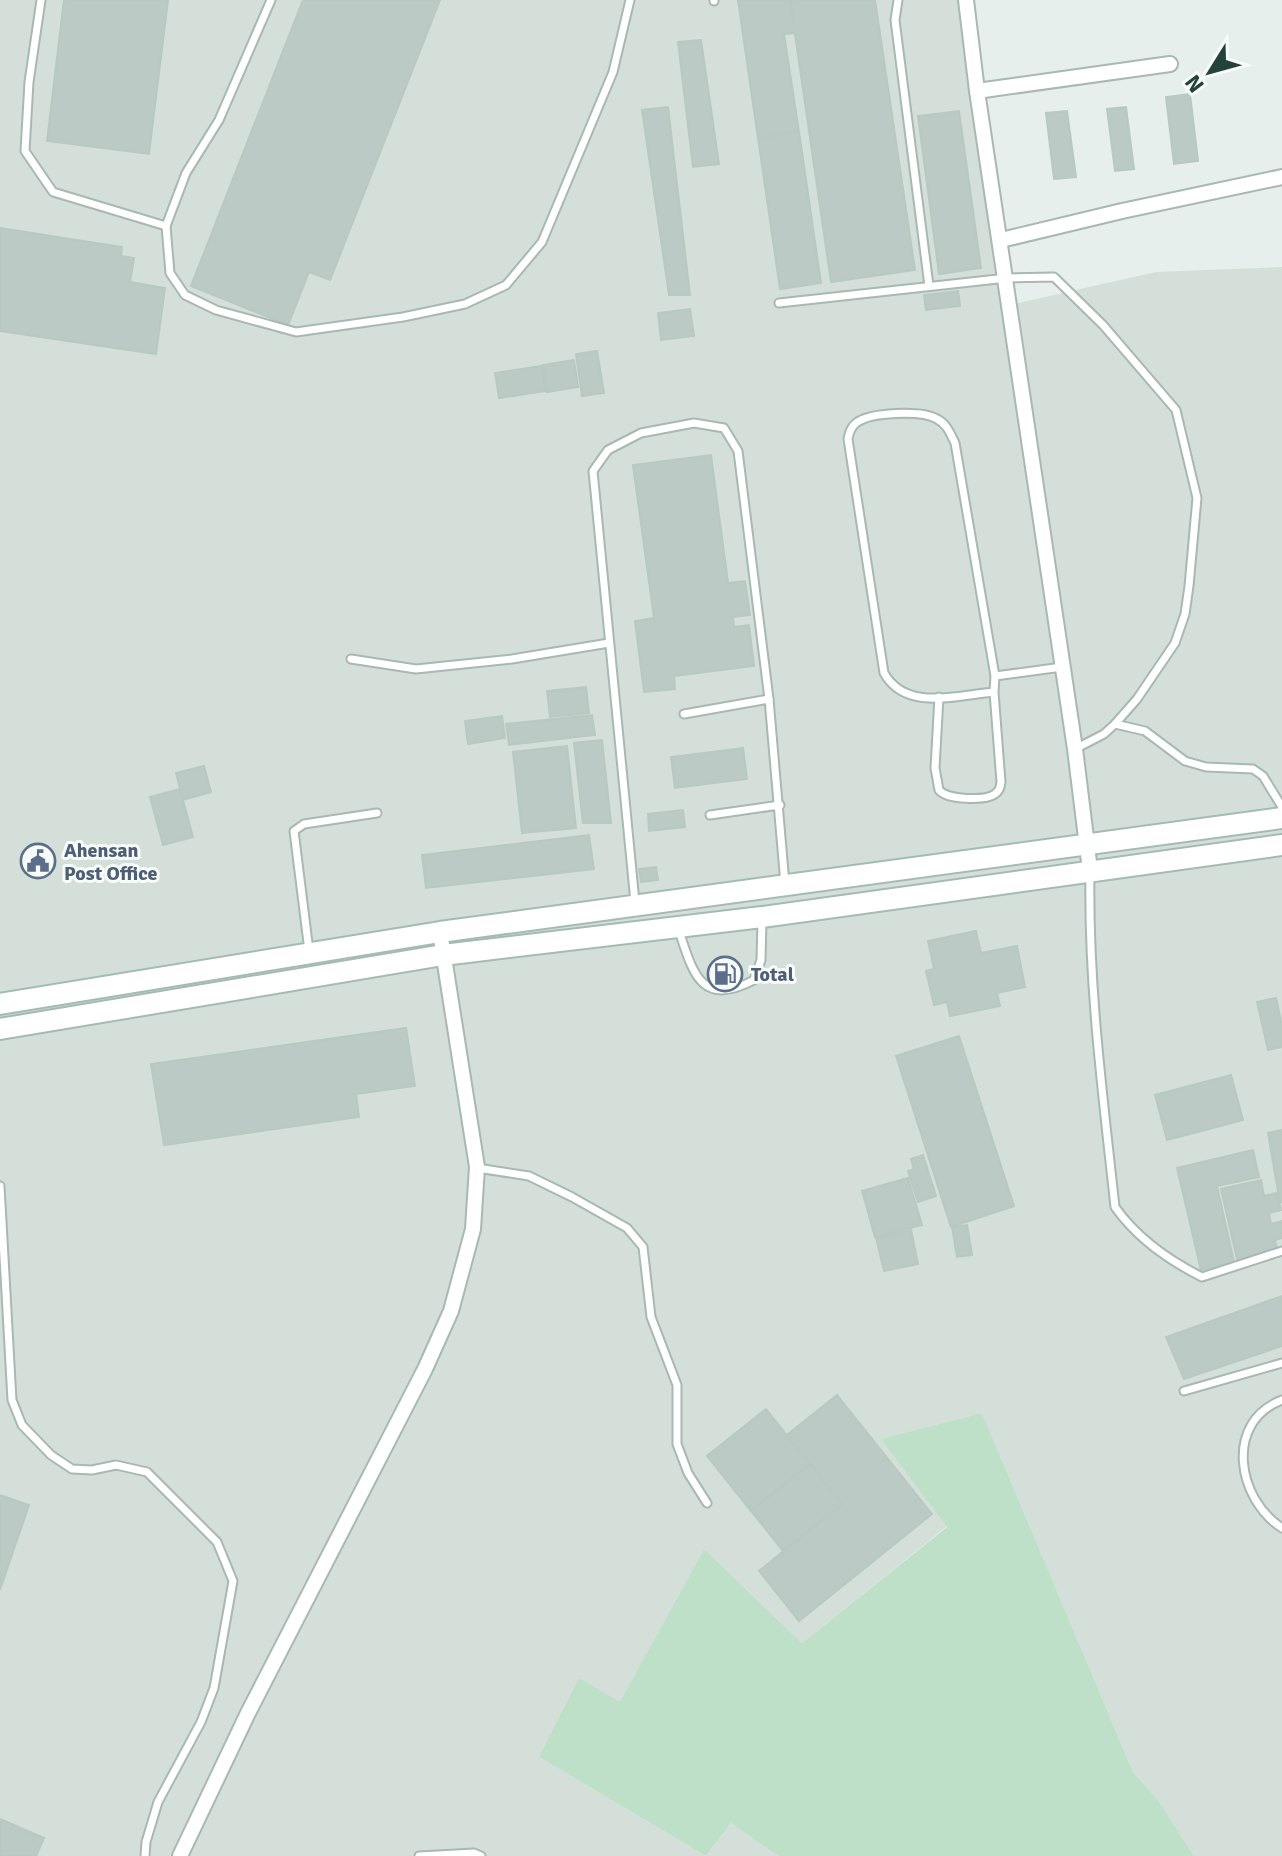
<svg xmlns="http://www.w3.org/2000/svg" width="1282" height="1856" font-family="Signika,sans-serif">
	<style>
		.built { fill: #d4dfda }
		.green { fill: #bfe0c8 }
		.building { fill: #bbcac4; stroke: #b8c9c2; stroke-width: 2 }
		.lines { fill: none; stroke-linecap: round; stroke-linejoin: round }
		.service-casing { stroke: #a8b8b2; stroke-width: 11 }
		.minor-casing { stroke: #a8b8b2; stroke-width: 18 }
		.secondary-casing { stroke: #a4bbb3; stroke-width: 24 }
		.service { stroke: #fff; stroke-width: 7 }
		.minor { stroke: #fff; stroke-width: 14 }
		.secondary { stroke: #fff; stroke-width: 20 }
		.labels { text-anchor: middle; stroke-width: 6; stroke-linejoin: round; paint-order: stroke }
		.service-label { font-size: 20px; font-weight: bold; fill: #4e5e75; stroke: #f7fbf9; text-anchor: start }
	</style>
	<rect width="100%" height="100%" fill="#e6efeb"/>
	<polygon class="built" points="0,0 959,0 1000,307 1156,272 1282,267 1282,1856 1194,1856 1158,1800 1133,1772 982,1413 882,1439 947,1526 802,1643 704,1549 620,1703 539,1757 706,1856 731,1823 778,1856 0,1856"/>
	<polygon class="green" points="982,1413 1133,1772 1158,1800 1194,1856 778,1856 731,1823 706,1856 539,1757 579,1678 620,1702 704,1549 802,1643 947,1527 881,1439"/>
	<g class="building">
		<polygon points="64,0 168,0 149,154 47,141"/>
		<polygon points="303,0 440,0 330,280 309,272 288,325 191,286"/>
		<polygon points="738,0 790,0 795,33 784,34 799,132 758,138"/>
		<polygon points="790,0 875,0 915,270 831,282"/>
		<polygon points="701,40 719,164 693,167 678,42"/>
		<polygon points="1190,94 1198,161 1174,164 1166,97"/>
		<polygon points="668,107 690,295 669,295 642,110"/>
		<polygon points="1126,107 1134,169 1115,171 1107,109"/>
		<polygon points="959,111 981,268 939,274 918,116"/>
		<polygon points="1067,111 1076,177 1054,179 1046,113"/>
		<polygon points="799,132 821,283 780,289 758,138"/>
		<polygon points="0,228 122,247 121,256 134,258 130,282 165,288 156,354 0,331"/>
		<polygon points="958,291 960,306 926,310 924,295"/>
		<polygon points="690,309 694,336 661,340 658,313"/>
		<polygon points="597,351 604,393 582,396 576,354"/>
		<polygon points="574,360 578,387 547,392 543,365"/>
		<polygon points="542,366 546,391 499,398 495,373"/>
		<polygon points="711,455 728,583 745,581 750,615 733,617 734,627 749,625 754,666 674,676 675,689 644,692 635,621 654,618 633,465"/>
		<polygon points="586,687 589,713 550,717 547,691"/>
		<polygon points="592,715 595,735 509,745 506,724"/>
		<polygon points="502,716 505,738 468,744 465,721"/>
		<polygon points="602,740 611,823 583,823 574,743"/>
		<polygon points="567,746 576,828 522,833 513,752"/>
		<polygon points="743,748 747,779 675,788 671,757"/>
		<polygon points="204,766 211,792 183,800 176,773"/>
		<polygon points="180,789 193,837 163,845 150,797"/>
		<polygon points="683,810 685,827 649,831 648,814"/>
		<polygon points="589,835 594,869 426,888 422,855"/>
		<polygon points="656,867 658,880 641,882 639,869"/>
		<polygon points="976,931 981,953 1017,946 1025,987 997,993 1000,1006 950,1016 947,1002 934,1005 926,971 934,969 928,941"/>
		<polygon points="1276,998 1282,1026 1282,1047 1268,1050 1257,1002"/>
		<polygon points="406,1028 415,1086 356,1094 359,1117 164,1145 151,1064"/>
		<polygon points="959,1036 1014,1206 951,1227 896,1056"/>
		<polygon points="1231,1075 1243,1120 1167,1140 1155,1095"/>
		<polygon points="1282,1130 1282,1202 1280,1203 1268,1133"/>
		<polygon points="1253,1150 1259,1177 1217,1186 1234,1262 1201,1270 1177,1168"/>
		<polygon points="923,1155 936,1196 918,1202 908,1171 914,1169 911,1159"/>
		<polygon points="908,1178 922,1225 875,1237 862,1191"/>
		<polygon points="1261,1180 1264,1196 1277,1193 1281,1210 1269,1213 1271,1224 1282,1221 1282,1238 1275,1240 1277,1250 1237,1259 1221,1189"/>
		<polygon points="967,1225 972,1255 957,1257 952,1227"/>
		<polygon points="911,1230 918,1264 884,1271 876,1238"/>
		<polygon points="1282,1296 1282,1346 1184,1379 1166,1337"/>
		<polygon points="837,1395 932,1514 799,1621 759,1571 842,1504 787,1435"/>
		<polygon points="766,1409 810,1464 751,1511 707,1456"/>
		<polygon points="810,1464 842,1504 783,1551 751,1511"/>
		<polygon points="0,1495 29,1505 0,1590"/>
		<polygon points="0,1819 44,1838 36,1856 0,1856"/>
	</g>
	<g class="lines">
		<g class="service-casing">
			<g id="service">
				<polyline points="41,0 29,82 25,151 53,192 166,226 186,173 219,120 271,0"/>
				<polyline points="714,0 714,1"/>
				<polyline points="898,0 895,20 929,286"/>
				<polyline points="166,226 170,273 185,295 216,310 296,332 403,317 465,304 506,285 542,242 613,72 630,0"/>
				<polyline points="779,303 1007,278 1054,277 1103,325 1176,410 1197,498 1189,586 1185,614 1175,643 1137,699 1115,724 1104,734 1075,749"/>
				<polyline points="351,659 416,669 512,659 609,643"/>
				<polyline points="995,676 1062,667"/>
				<path d="M939,697L935,768L939,790C947,800 985,801 995,794C1000,790 1000,788 1001,782L994,692L995,676L955,443C950,433 947,424 937,419C922,410 870,412 856,423C851,427 849,433 848,439L884,673C906,712 957,695 994,692"/>
				<polyline points="684,714 769,699"/>
				<polyline points="1115,724 1145,731 1185,761 1206,767 1253,769 1263,776 1282,807"/>
				<polyline points="710,815 780,805"/>
				<path d="M1090,873C1088,984 1103,1096 1115,1207C1137,1238 1168,1260 1202,1277L1282,1251"/>
				<polyline points="635,902 593,471 608,450 641,433 694,423 724,428 738,451 769,699 785,884"/>
				<path d="M679,931C693,973 701,1008 754,980L761,960L762,919"/>
				<polyline points="309,951 294,831 304,824 377,813"/>
				<polyline points="477,1168 529,1176 572,1197 627,1228 643,1247 651,1317 677,1385 677,1444 688,1473 707,1503"/>
				<polyline points="0,1186 12,1400 22,1425 51,1455 72,1469 92,1470 116,1465 147,1472 217,1542 233,1581 214,1688 201,1722 158,1802 146,1842 145,1856"/>
				<polyline points="1184,1391 1282,1363"/>
				<path d="M1282,1400C1224,1422 1237,1499 1282,1528"/>
				<polyline points="419,1856 474,1853 481,1856"/>
			</g>
		</g>
		<g class="minor-casing">
			<g id="minor">
				<polyline points="966,0 977,91 1075,749 1090,870"/>
				<polyline points="977,91 1170,64"/>
				<polyline points="1001,240 1122,211 1282,177"/>
				<polyline points="180,1856 248,1713 425,1369 451,1311 473,1229 477,1167 440,932"/>
			</g>
		</g>
		<g class="secondary-casing">
			<g id="secondary">
				<polyline points="0,1004 440,932 1282,818"/>
				<polyline points="0,1029 443,955 762,917 1282,845"/>
			</g>
		</g>
		<use href="#service" class="service"/>
		<use href="#minor" class="minor"/>
		<use href="#secondary" class="secondary"/>
	</g>
	<defs>
		<g id="civic-ring" transform="scale(1.8)"><circle r="9.5" fill="#f7fbf9" stroke="#5c6f8a" stroke-width="1.5"/><path d="M-.6-6.5H3V-4.5H.6V-3L4-1V1h2V6H-6V1h2V-1L-.6-3ZM-1.2 2.5V6h2.4V2.5Z" fill="#5c6f8a"/></g>
		<g id="fuel-ring" transform="scale(1.8)"><circle r="9.5" fill="#f7fbf9" stroke="#5c6f8a" stroke-width="1.5"/><path d="M-5.5-6h7V0h2V4h1.3V-2.5L3-4.5l.8-.8L6-3V5H2.5V1h-1V6h-7ZM-4.2-4.7v3.2H.2V-4.7Z" fill="#5c6f8a"/></g>
	</defs>
	<g fill-rule="evenodd">
		<use href="#civic-ring" x="38" y="861"/>
		<use href="#fuel-ring" x="725" y="974"/>
	</g>
	<g class="labels">
		<g class="service-label">
			<text x="64" y="857">Ahensan<tspan x="64" dy="23">Post Office</tspan></text>
			<text x="751" y="981">Total</text>
		</g>
	</g>
	<g transform="translate(1210 72) rotate(233)" stroke="#f7fbf9" stroke-width="6" paint-order="stroke">
	<path d="M0-6L14 30L0 20L-14 30Z" fill="#24423a"/>
	<text y="-12" font-size="22" font-weight="bold" text-anchor="middle" fill="#24423a">N</text>
	</g>
</svg>
